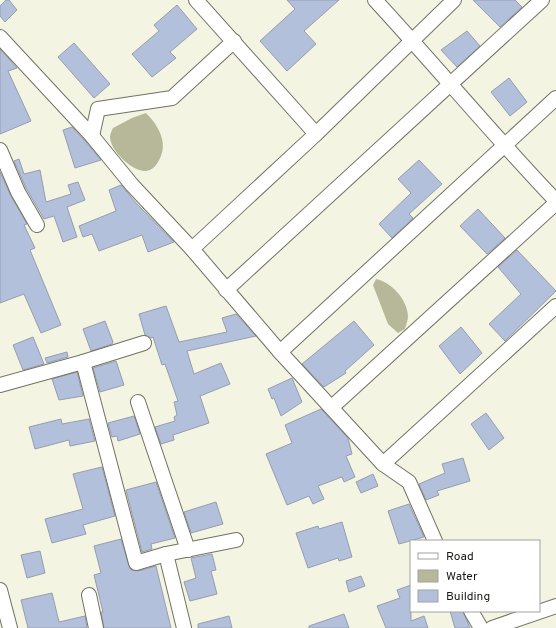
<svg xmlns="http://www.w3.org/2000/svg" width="556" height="628" font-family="Overpass,sans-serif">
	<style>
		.water { fill: #b7b89a }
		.building { fill: #b3c0dc; stroke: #969eae }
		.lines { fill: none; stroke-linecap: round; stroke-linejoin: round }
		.minor-casing { stroke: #727262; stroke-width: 16 }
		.minor { stroke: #fff; stroke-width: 14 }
	</style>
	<rect width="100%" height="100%" fill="#f3f4e1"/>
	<g class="water">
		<path d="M146,113C160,127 169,145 158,162C155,167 152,170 146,171C132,172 110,150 110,137C110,134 112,130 113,128L132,118Z"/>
		<path d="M376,279C391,282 407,299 408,316C408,320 406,325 405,329L398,333L388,324L373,285Z"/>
	</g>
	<g class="building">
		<polygon points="6,0 9,0 17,10 5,22 0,16 0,6"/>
		<polygon points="287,0 339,0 304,31 316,44 287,71 260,41 295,9"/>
		<polygon points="473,0 515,0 522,7 500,27"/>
		<polygon points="177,5 197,29 170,52 176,58 152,77 132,54 159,31 154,25"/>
		<polygon points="467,31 480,46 457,67 441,50"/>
		<polygon points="74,43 110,84 94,98 58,57"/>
		<polygon points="0,49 17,68 8,71 31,121 0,134"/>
		<polygon points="509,78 527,102 510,116 491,92"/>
		<polygon points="72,127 86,142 101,160 75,168 63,130"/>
		<polygon points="19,159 24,174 40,170 46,202 71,194 68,185 78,182 85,200 67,207 77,237 63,242 54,216 44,219 26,188 14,161"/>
		<polygon points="419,160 442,184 409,214 413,218 392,238 379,224 411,193 398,179"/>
		<polygon points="0,172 11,196 27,224 24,225 35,248 30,250 61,325 41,333 24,294 0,303"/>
		<polygon points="121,185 136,203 174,242 148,252 142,235 99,251 92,234 83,237 79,226 116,211 109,190"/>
		<polygon points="478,209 505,238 487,254 460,226"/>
		<polygon points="517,250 556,291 505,341 489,324 521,294 498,267"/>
		<polygon points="166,306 179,342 227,332 222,318 236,314 256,336 187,351 194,374 221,363 230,384 200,396 209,423 173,435 174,440 161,444 155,427 175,421 174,417 177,415 174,402 178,401 165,364 162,365 153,337 151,338 145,335 139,314"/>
		<polygon points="105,321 113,342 112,344 91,351 83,329"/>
		<polygon points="354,321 374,345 345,371 346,373 324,387 302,364"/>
		<polygon points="461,327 482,353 460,374 439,346"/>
		<polygon points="33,337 44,364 23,370 13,345"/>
		<polygon points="67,352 68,357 47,363 45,358"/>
		<polygon points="116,361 124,385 100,392 93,368"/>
		<polygon points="77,372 83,396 59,400 52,379"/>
		<polygon points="292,378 302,402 281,416 274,398 272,399 268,389"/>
		<polygon points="321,409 348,438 352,454 346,456 355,477 344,482 342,477 318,486 324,499 313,504 309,496 287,505 266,454 292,443 285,425"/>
		<polygon points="486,413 504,438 489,450 471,424"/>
		<polygon points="134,416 140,434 118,441 117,436 112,437 108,423"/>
		<polygon points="61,419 62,424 89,419 95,441 70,446 69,440 35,449 29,427"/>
		<polygon points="463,458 470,481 437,491 439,495 426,500 419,484 445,473 442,464"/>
		<polygon points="102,467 115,516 83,525 86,534 52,543 45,519 83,509 73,474"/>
		<polygon points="373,474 378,486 361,493 356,482"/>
		<polygon points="156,482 175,538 151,544 152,549 142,552 126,490"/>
		<polygon points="216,502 223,524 191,533 184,512"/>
		<polygon points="409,504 424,537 399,544 388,511"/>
		<polygon points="342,522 352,557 339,561 338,558 308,568 296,533 318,526 319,529"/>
		<polygon points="121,539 130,569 138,571 156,566 171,628 104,628 101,612 103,612 94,575 101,573 94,546"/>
		<polygon points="40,551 45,573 27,578 21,555"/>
		<polygon points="212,554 216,570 211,571 217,594 190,601 184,582 196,578 191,558"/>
		<polygon points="361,576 365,586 349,592 346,581"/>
		<polygon points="411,585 411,621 424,616 428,628 386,628 377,606 400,598 397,590"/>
		<polygon points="52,593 59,622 85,616 87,628 28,628 21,600"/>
		<polygon points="450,611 463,611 470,628 455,628"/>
		<polygon points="344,614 349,628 309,628 309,626"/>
		<polygon points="229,616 232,628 198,628 198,624"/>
	</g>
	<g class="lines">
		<g class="minor-casing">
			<g id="minor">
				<polyline points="196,0 316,134 454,0"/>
				<path d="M375,0C436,66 494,136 556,201"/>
				<polyline points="0,37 92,136 132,185 192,249 280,352 383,464 556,306"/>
				<polyline points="92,136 98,109 172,98 234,41"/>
				<polyline points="0,150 18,192 37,225"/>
				<polyline points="192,249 316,134"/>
				<polyline points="226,290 542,0"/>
				<polyline points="280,352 556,98"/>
				<polyline points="83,362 136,563 166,554 236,540"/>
				<polyline points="0,385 83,362 144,343"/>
				<polyline points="138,402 188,550"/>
				<polyline points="332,407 556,203"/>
				<polyline points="383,464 409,482 435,541"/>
				<polyline points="166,554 184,628"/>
				<polyline points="0,590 10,628"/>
				<polyline points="89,595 96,628"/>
				<polyline points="471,611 481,628"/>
				<polyline points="492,628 556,606"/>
			</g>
		</g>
		<use href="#minor" class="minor"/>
	</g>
	<rect x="410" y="540" width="130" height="72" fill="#ffffff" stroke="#a2a3a0"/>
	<rect x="418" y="553" width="20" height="6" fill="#ffffff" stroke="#a2a3a0"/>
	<text x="446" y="560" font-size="12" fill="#171811">Road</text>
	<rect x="418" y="570" width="20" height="12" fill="#b7b89a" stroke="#a2a3a0"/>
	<text x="446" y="580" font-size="12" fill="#171811">Water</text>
	<rect x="418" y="590" width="20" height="12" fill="#b3c0dc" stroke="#a2a3a0"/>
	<text x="446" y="600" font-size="12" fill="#171811">Building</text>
</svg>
